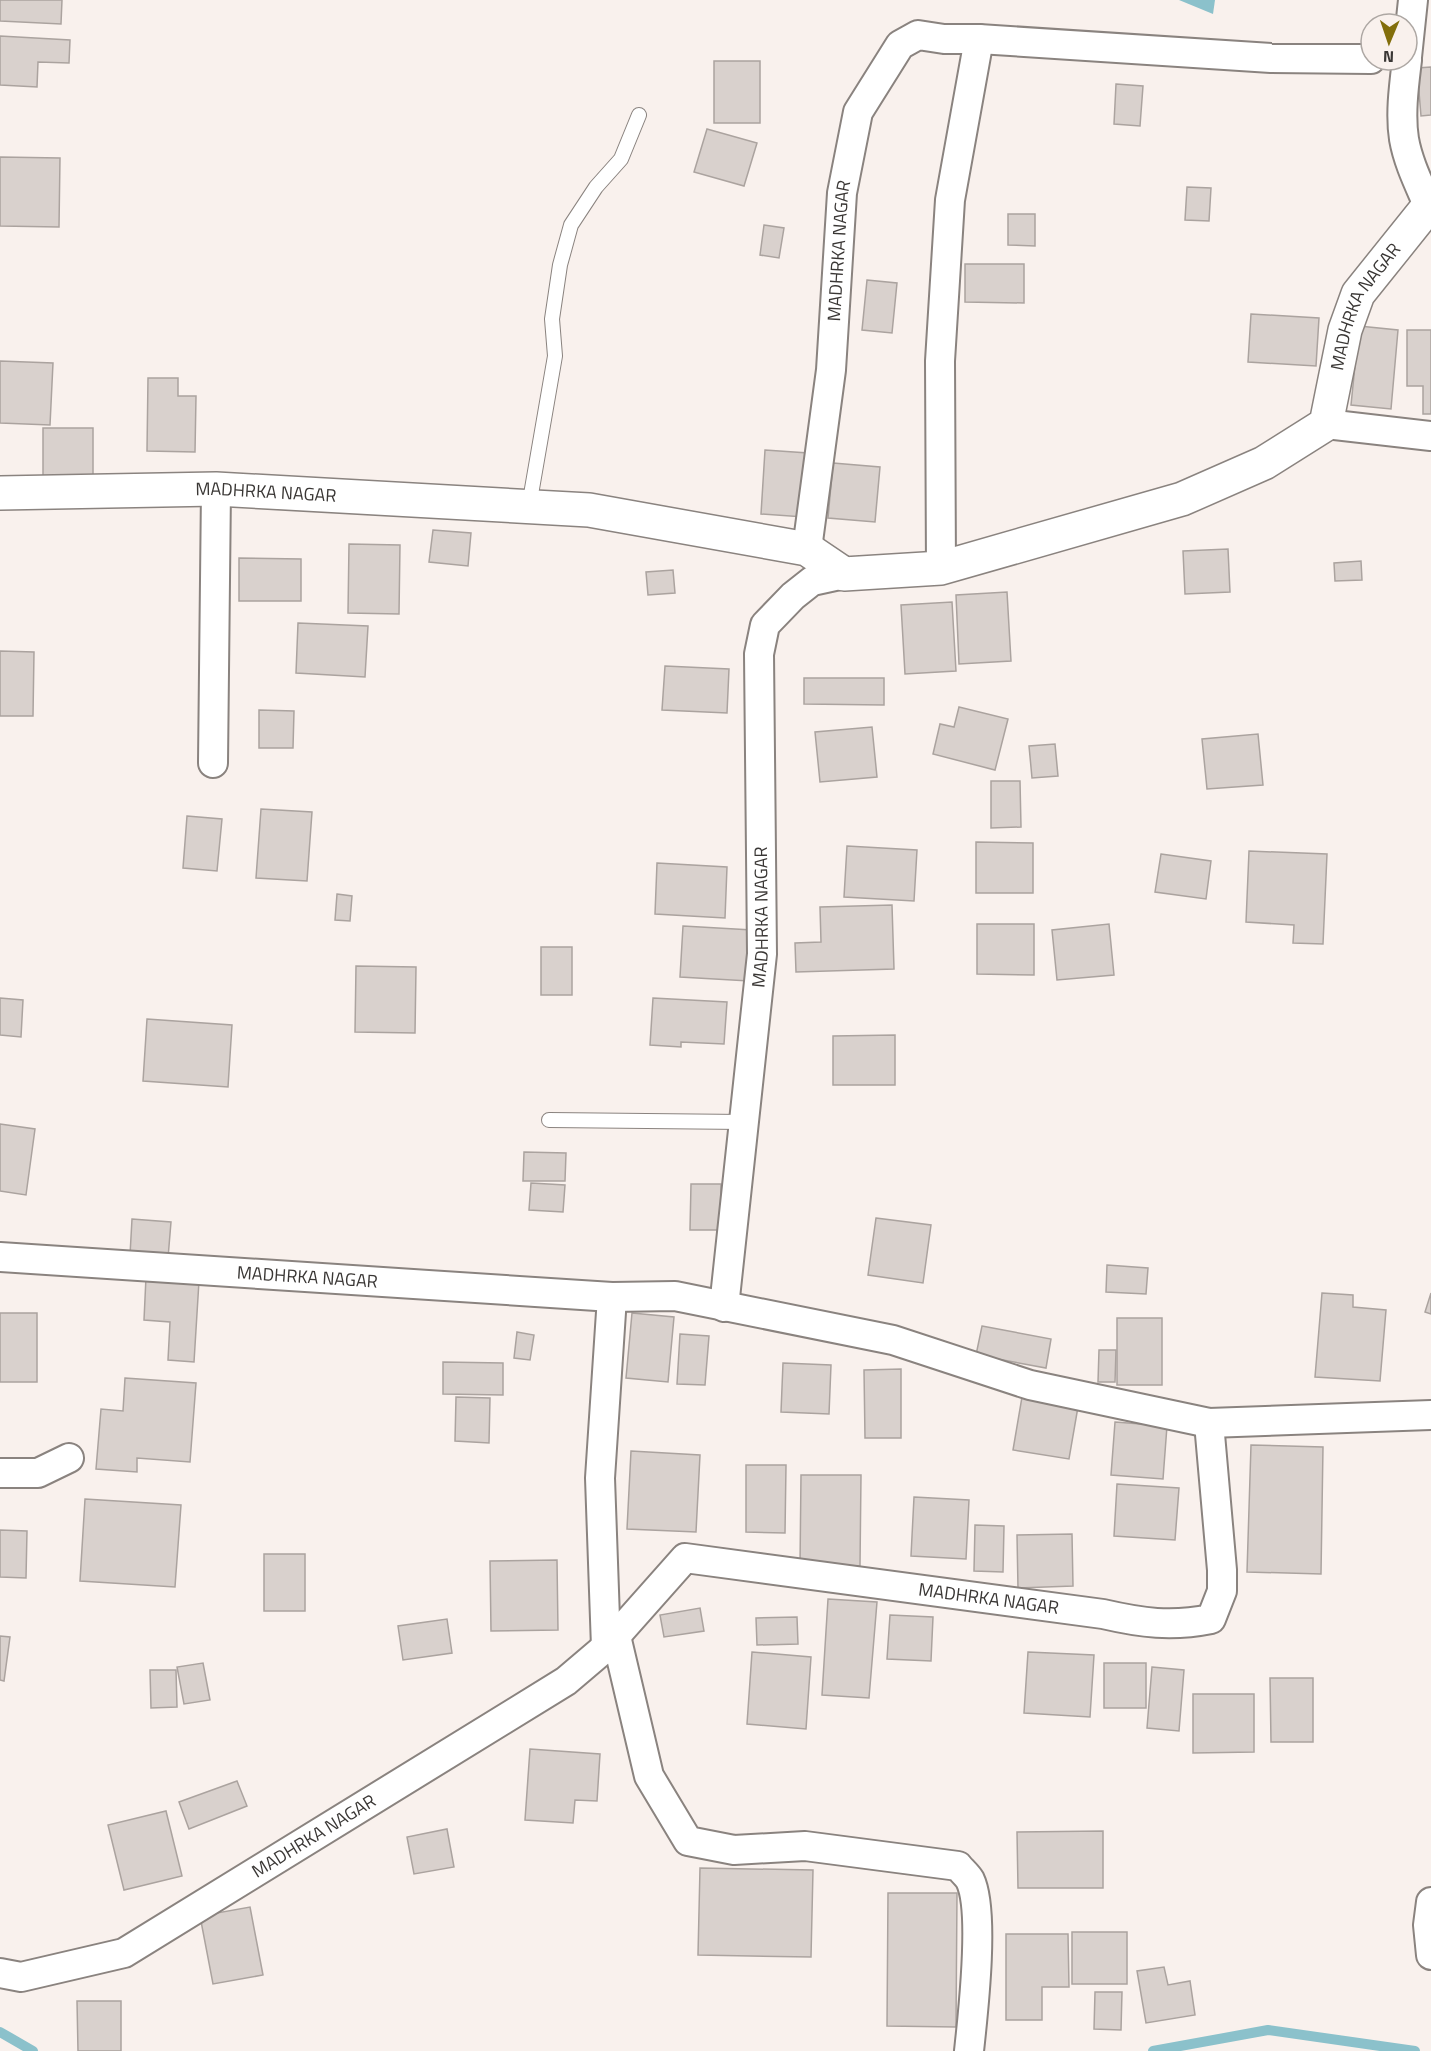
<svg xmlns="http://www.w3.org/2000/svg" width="1431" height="2051" font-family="'Titillium Web',sans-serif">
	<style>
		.water { fill: #8bc1cb }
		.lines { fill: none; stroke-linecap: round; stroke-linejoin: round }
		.stream { stroke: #8bc1cb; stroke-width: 10 }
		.building { fill: #d9d1cd; stroke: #aba39f; stroke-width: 1.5 }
		.service-casing { stroke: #8a837f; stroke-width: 16 }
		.minor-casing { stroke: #8a837f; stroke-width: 32 }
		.tertiary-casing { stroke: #8a837f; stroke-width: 36 }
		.service { stroke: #fff; stroke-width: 14 }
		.minor { stroke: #fff; stroke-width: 28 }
		.tertiary { stroke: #fff; stroke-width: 33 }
		.labels { text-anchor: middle; stroke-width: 6; stroke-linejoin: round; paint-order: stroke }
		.street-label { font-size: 18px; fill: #3a3735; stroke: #f9f1ed }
	</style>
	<rect width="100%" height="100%" fill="#f9f1ed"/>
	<polygon class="water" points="1179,0 1215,0 1213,14"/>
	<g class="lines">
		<g class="stream">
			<polyline points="0,2032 33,2051"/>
			<polyline points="1153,2051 1268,2030 1415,2051"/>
		</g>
	</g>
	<g class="building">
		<polygon points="0,0 62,0 61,24 0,21"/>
		<polygon points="0,36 70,40 69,63 38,62 37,87 0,85"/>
		<rect x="714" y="61" width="46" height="62"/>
		<polygon points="1431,67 1431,115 1421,116 1417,68"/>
		<polygon points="1116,84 1143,86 1140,126 1114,124"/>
		<polygon points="707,129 757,143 744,186 694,172"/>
		<polygon points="0,157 60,158 59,227 0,226"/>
		<polygon points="1187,187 1211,188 1209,221 1185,220"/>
		<polygon points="1008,214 1035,214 1035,246 1008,245"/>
		<polygon points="764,225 784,228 779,258 760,255"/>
		<polygon points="965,264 1024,264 1024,303 965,302"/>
		<polygon points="867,280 897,283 892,333 862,330"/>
		<polygon points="1251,314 1319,318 1316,366 1248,362"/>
		<polygon points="1359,326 1398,330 1391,409 1351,405"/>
		<polygon points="1407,330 1431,330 1431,414 1423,414 1423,386 1407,386"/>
		<polygon points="0,361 53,363 50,425 0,423"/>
		<polygon points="148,378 178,378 178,396 196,396 195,452 147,451"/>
		<rect x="43" y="428" width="50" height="48"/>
		<polygon points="765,450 808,453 804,517 761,514"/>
		<polygon points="833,463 880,467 875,522 828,518"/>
		<polygon points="433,530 471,533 468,566 429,562"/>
		<polygon points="349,544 400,545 399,614 348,613"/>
		<polygon points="1228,549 1230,592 1185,594 1183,551"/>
		<polygon points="239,558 301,559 301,601 239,601"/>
		<polygon points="1361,561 1362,580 1335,581 1334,563"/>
		<polygon points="673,570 675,593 648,595 646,572"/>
		<polygon points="1007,592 1011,661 959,664 956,595"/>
		<polygon points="952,602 956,671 905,674 901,605"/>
		<polygon points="298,623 368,626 365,677 296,673"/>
		<polygon points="0,651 34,652 33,716 0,716"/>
		<polygon points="665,666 729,669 727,713 662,710"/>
		<polygon points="804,678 884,678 884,705 804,704"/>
		<polygon points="959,707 1008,719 995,770 933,754 940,724 954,727"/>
		<polygon points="259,710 294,711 293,748 259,748"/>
		<polygon points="872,727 877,777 820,782 815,732"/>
		<polygon points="1258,734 1263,785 1207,789 1202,739"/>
		<polygon points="1055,744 1058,776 1032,778 1029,746"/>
		<polygon points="991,781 1020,781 1021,827 991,828"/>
		<polygon points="261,809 312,812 307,881 256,878"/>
		<polygon points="187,816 222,819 217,871 183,868"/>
		<polygon points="976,842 1033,843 1033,893 976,893"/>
		<polygon points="847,846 917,850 914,901 844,897"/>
		<polygon points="1249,851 1327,854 1323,944 1293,943 1294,925 1246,922"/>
		<polygon points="1161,854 1211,861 1206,899 1155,892"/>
		<polygon points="657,863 727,867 725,918 655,914"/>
		<polygon points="337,894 352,896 350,921 335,920"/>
		<polygon points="892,905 894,969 796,972 795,943 821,942 820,907"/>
		<polygon points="977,924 1034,924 1034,975 977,974"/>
		<polygon points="1109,924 1114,975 1057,980 1052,930"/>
		<polygon points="683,926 752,930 749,981 680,977"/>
		<rect x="541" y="947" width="31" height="48"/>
		<polygon points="356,966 416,967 415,1033 355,1032"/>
		<polygon points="0,998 23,1000 21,1037 0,1035"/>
		<polygon points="653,998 727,1002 724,1044 681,1042 681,1047 650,1045"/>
		<polygon points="147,1019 232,1025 228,1087 143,1081"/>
		<polygon points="895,1035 895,1085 833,1085 833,1036"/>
		<polygon points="0,1124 35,1129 26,1195 0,1191"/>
		<polygon points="524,1152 566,1153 565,1181 523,1181"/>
		<polygon points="531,1183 565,1185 563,1212 529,1210"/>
		<polygon points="691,1184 721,1184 720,1230 690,1230"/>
		<polygon points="876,1218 931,1225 923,1283 868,1275"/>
		<polygon points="132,1219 171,1222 168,1258 130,1255"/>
		<polygon points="1107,1265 1148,1268 1146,1294 1106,1292"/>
		<polygon points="146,1277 199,1281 194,1362 168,1360 170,1322 144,1320"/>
		<polygon points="1322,1293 1353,1295 1353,1307 1386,1310 1380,1381 1315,1377"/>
		<polygon points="1431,1293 1431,1314 1425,1312"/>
		<rect x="0" y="1313" width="37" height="69"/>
		<polygon points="632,1313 674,1317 668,1382 626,1378"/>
		<rect x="1117" y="1318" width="45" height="67"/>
		<polygon points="982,1326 1051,1339 1046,1368 976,1355"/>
		<polygon points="517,1332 534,1335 530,1360 514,1358"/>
		<polygon points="680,1334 709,1336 705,1385 677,1384"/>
		<polygon points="1099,1350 1116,1350 1115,1382 1098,1382"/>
		<polygon points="443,1362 503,1363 503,1395 443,1394"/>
		<polygon points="783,1363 831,1365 829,1414 781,1412"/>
		<polygon points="901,1369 901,1438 865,1438 864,1370"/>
		<polygon points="125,1378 196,1383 190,1462 137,1458 137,1472 96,1469 101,1409 123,1411"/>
		<polygon points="1023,1391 1079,1401 1069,1459 1013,1450"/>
		<polygon points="456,1397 490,1398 489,1443 455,1441"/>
		<polygon points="1115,1422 1167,1426 1163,1479 1111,1475"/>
		<polygon points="1251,1445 1323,1447 1321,1574 1247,1572"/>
		<polygon points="631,1451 700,1455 696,1532 627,1529"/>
		<polygon points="746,1465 786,1465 785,1533 746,1532"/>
		<polygon points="801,1475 861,1475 860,1566 800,1566"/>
		<polygon points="1117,1484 1179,1488 1175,1540 1114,1536"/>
		<polygon points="914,1497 969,1500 966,1559 911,1556"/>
		<polygon points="85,1499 181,1505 175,1587 80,1581"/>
		<polygon points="975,1525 1004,1526 1003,1572 974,1571"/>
		<polygon points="0,1530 27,1531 26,1578 0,1577"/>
		<polygon points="1072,1534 1073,1586 1018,1588 1017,1535"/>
		<rect x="264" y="1554" width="41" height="57"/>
		<polygon points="557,1560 558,1630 491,1631 490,1561"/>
		<polygon points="828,1599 877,1602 869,1698 822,1695"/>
		<polygon points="700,1608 704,1631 664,1637 660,1615"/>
		<polygon points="890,1615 933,1617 931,1661 887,1659"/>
		<polygon points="797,1617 798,1644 757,1645 756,1618"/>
		<polygon points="447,1619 452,1653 403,1660 398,1626"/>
		<polygon points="0,1636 10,1637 4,1681 0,1680"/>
		<polygon points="752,1652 811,1657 806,1729 747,1724"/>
		<polygon points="1028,1652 1094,1655 1090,1717 1024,1713"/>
		<polygon points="203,1663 210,1700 184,1704 177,1667"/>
		<rect x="1104" y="1663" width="42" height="45"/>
		<polygon points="1152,1667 1184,1670 1179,1731 1147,1728"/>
		<polygon points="150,1670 176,1670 177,1707 151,1708"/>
		<polygon points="1270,1678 1313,1678 1313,1742 1271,1742"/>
		<polygon points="1193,1694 1254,1694 1254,1752 1193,1753"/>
		<polygon points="530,1749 600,1754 597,1801 575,1800 573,1823 525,1820"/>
		<polygon points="237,1781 247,1806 189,1829 179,1802"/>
		<polygon points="166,1811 182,1876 124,1890 108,1825"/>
		<polygon points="447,1829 454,1867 414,1874 407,1837"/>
		<polygon points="1103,1831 1103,1888 1018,1888 1017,1832"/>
		<polygon points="700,1868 813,1870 811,1957 698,1955"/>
		<polygon points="888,1893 957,1893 956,2027 887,2026"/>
		<polygon points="250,1907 263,1975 213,1984 200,1916"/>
		<rect x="1072" y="1932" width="55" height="52"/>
		<polygon points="1006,1934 1068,1934 1069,1987 1042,1987 1042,2020 1006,2020"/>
		<polygon points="1164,1967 1168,1985 1190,1981 1195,2015 1146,2023 1137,1971"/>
		<polygon points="1095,1992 1122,1992 1121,2030 1094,2029"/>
		<polygon points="77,2001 121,2001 121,2051 78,2051"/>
	</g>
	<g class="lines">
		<g class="service-casing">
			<g id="service">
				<polyline points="529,506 555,356 552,319 560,265 571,225 596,187 621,159 639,115"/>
				<polyline points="549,1120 744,1122"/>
			</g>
		</g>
		<g class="minor-casing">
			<g id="minor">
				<polyline points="1407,57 1413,0"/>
				<path d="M1407,60C1404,85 1400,114 1404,139C1408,162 1419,184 1428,205"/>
				<polyline points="1326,424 1431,436"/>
				<path id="s1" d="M807,549L831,370L842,193L858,112L900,45L918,35L944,39H979L1271,58L1371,59"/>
				<polyline points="941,568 940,361 950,200 979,39"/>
				<polyline points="213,763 216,489"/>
				<path id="s2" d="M0,1257L612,1297L675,1296L893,1340L1030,1385L1209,1423L1431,1415"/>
				<path id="s3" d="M724,1307L762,954L759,654L765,625L793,596L812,581L844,574"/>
				<polyline points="0,1473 38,1473 69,1458"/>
				<path d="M616,1636L649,1776L688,1841L734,1850L805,1846L958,1866C961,1870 967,1875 970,1880C985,1911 973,2014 969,2051"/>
				<polyline points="606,1647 600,1478 612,1297"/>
				<polyline points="1431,1902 1428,1925 1431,1955"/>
				<path id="s4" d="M0,1973L21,1977L124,1953L566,1681L606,1647L685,1558L1103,1614C1142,1623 1171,1627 1211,1619L1222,1591V1570L1209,1423"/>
			</g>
		</g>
		<g class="tertiary-casing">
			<g id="tertiary">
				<path id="s5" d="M0,493L216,489L589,510L807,549L844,574L941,568L1182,499L1264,463L1326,424L1345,330L1358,294L1431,203"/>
			</g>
		</g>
		<use href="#service" class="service"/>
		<use href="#minor" class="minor"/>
		<use href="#tertiary" class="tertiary"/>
	</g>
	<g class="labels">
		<g class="street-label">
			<text dy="6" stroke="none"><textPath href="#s1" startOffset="300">MADHRKA NAGAR</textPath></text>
			<text dy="6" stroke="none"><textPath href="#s5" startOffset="1492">MADHRKA NAGAR</textPath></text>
			<text dy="6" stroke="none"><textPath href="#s5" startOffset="266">MADHRKA NAGAR</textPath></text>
			<text dy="6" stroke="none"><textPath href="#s3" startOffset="392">MADHRKA NAGAR</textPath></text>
			<text dy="6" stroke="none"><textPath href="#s2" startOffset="308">MADHRKA NAGAR</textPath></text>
			<text dy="6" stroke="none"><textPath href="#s4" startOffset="1124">MADHRKA NAGAR</textPath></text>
			<text dy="6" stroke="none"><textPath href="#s4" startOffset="350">MADHRKA NAGAR</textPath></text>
		</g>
	</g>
	<g transform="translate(1389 42) rotate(182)"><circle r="28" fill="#f9f1ed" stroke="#ada7a3" stroke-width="1.5"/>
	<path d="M0-4.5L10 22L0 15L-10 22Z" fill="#826e0b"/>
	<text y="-9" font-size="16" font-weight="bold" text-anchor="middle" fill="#3a3735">N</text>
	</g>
</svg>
